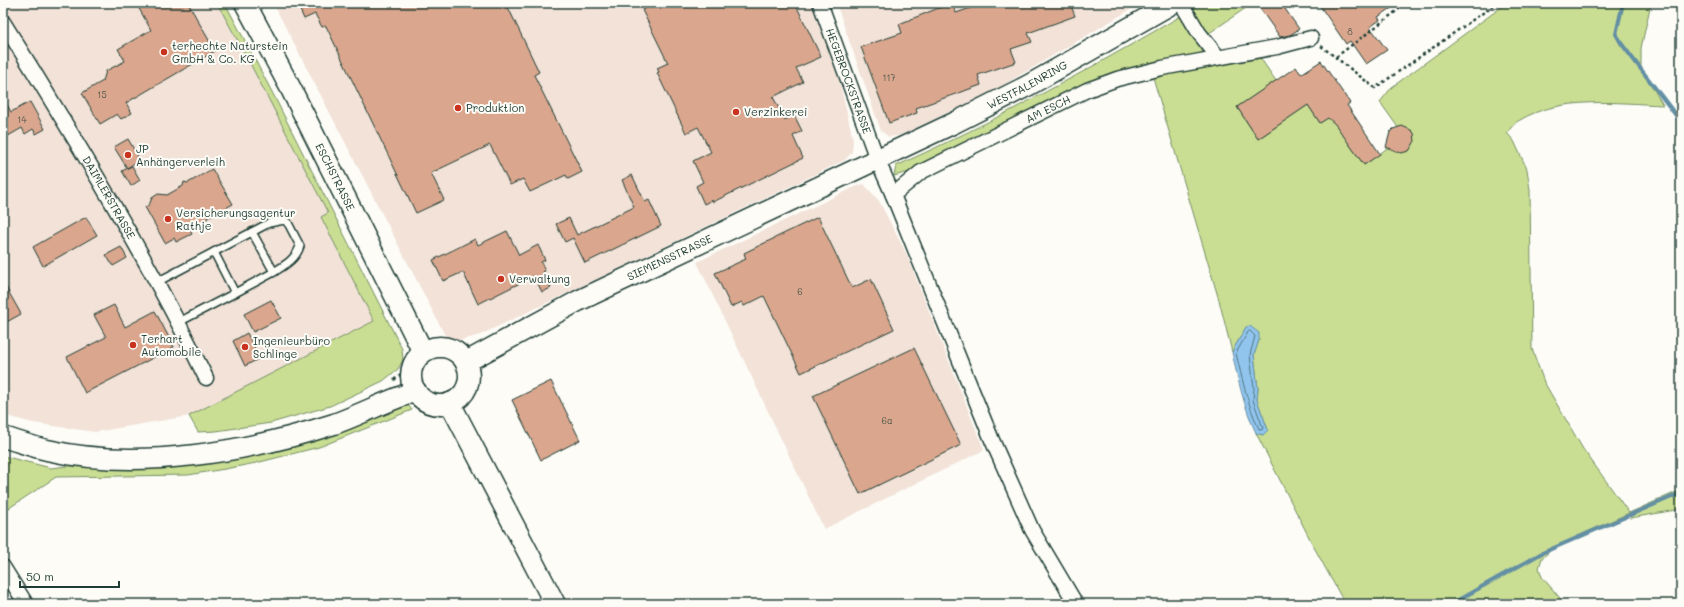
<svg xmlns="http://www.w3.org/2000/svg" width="1684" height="607" font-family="Mali,sans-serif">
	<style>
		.built { fill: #f2e2d8 }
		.green { fill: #cade93; stroke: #748e64 }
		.water { fill: #91c5ee; stroke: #638fa4 }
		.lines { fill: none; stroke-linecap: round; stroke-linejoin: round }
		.shore { stroke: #4d737e; stroke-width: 1 }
		.stream { stroke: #638fa4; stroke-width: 4 }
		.building { fill: #daa78e; stroke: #1f3d34 }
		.lane-casing { stroke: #1f3d34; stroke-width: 10 }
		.street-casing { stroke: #1f3d34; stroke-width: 17 }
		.secondary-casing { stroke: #1f3d34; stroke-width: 23 }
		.path { stroke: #1f3d34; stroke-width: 2.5; stroke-dasharray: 3 3; stroke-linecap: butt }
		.lane { stroke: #fdfcf7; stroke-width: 7 }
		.street { stroke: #fdfcf7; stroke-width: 14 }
		.secondary { stroke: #fdfcf7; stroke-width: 20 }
		.poi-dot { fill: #c8321e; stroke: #fdfcf7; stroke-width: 1.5 }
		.labels { text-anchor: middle; stroke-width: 4; stroke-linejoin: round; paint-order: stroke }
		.number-label { font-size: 9px; fill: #4e584a }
		.poi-label { font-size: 11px; fill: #1f3d34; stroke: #fdfcf7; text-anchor: start }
		.street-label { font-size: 11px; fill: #1f3d34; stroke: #fdfcf7 }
	</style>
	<rect width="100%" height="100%" fill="#fdfcf7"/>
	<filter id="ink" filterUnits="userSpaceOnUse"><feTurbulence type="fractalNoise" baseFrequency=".025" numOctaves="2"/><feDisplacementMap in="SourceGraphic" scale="8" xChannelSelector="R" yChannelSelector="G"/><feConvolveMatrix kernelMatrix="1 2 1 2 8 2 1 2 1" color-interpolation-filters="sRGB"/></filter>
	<g filter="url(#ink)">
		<g class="built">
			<polygon points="3,3 217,3 243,50 328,213 374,321 189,416 95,432 33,423 3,415"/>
			<polygon points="273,3 812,3 839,80 850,126 853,141 852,152 845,160 480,335 458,341 446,337"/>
			<polygon points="836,3 1137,3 1133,8 995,90 901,135 889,137 881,131"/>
			<polygon points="864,184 879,201 906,253 984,450 824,529 697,262 855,187"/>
		</g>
		<g class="green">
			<polygon points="217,3 225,3 272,92 402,349 403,360 398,369 383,381 330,406 271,423 216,431 198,432 189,416 374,321 321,217 328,213 243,50"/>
			<polygon points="1202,3 1253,3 1205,36 1190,11"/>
			<path d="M1507,3H1651L1641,48V68L1663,105C1618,103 1560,96 1520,120C1515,122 1510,129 1507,133L1514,141L1527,169L1530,190L1532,349L1544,382L1583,449L1629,513L1681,490V509L1631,518L1629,513L1556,546L1542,558L1539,568L1542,577L1565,604H1345L1315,549L1256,433L1263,435L1268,430L1257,400L1258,389L1254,355L1259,340L1246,327L1232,352L1219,300L1152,74L1257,53L1276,81L1237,107L1258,139L1308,105L1320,123L1330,116L1364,165L1404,136L1380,102L1392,87Z"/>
			<path d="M1181,16L1190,26L1203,46L1201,58L1084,86L909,172L894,176L896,166C994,122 1088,70 1181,16Z"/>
			<polygon points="408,405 412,410 319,447 256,463 225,469 188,475 56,477 3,512 3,456 51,468 67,466 108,467 212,463 274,452 327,435"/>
		</g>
		<path class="water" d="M1250,326L1259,333V340L1254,355L1258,389L1257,400L1268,430L1263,435L1256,433C1244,407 1238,380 1232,352L1246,327Z"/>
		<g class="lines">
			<path class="shore" d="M1250,331L1255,336L1250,355L1254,389L1253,400L1263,428L1262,430L1259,429C1248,405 1242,379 1236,353L1248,332Z"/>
			<g class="stream">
				<polyline points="1623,3 1616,34 1621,43 1681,122"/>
				<polyline points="1451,604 1542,553 1681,493"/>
			</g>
		</g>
		<g class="building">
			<polygon points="136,3 188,3 215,51 126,103 132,113 121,119 117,114 100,124 82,93 103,81 106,71 125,61 118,49 151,30"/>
			<polygon points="297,3 506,3 539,72 534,75 582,172 568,179 566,175 530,192 523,179 510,185 490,145 431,173 444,200 416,213 326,26 322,27 315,14 304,19"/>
			<polygon points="655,3 795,3 821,57 796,68 803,82 773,97 785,120 794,115 802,131 793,136 803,158 713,202 712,200 704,204 696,186 703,182 693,161 711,152 698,127 686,133 657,73 659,72 657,68 668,63 642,10"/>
			<polygon points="951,3 952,3 956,13 985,3 1070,3 1075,16 1028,33 1032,42 1011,49 1016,62 978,75 981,85 916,108 917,113 889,123 861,47 902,33 899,24"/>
			<polygon points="1256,3 1281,3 1299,29 1290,35 1280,37"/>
			<polygon points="1318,3 1399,3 1378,17 1380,20 1370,27 1387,50 1366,64 1350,41 1346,44"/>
			<polygon points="1321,61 1350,103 1347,105 1380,154 1364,165 1335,124 1328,118 1320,123 1308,105 1258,139 1237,107 1296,67 1301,74"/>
			<polygon points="3,97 11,112 30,102 45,129 36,134 33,129 25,134 22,128 3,139"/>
			<polygon points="1402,126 1411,130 1414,133 1415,141 1409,151 1401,153 1386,147 1390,132 1393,129"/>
			<polygon points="128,139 140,160 127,168 114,147"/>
			<polygon points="132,166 140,180 131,186 122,171"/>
			<polygon points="212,169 233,204 207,218 206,222 203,221 189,228 192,234 176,242 174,238 165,243 145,207 149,205 152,198 158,194 167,195 183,186 184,182 188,183"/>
			<polygon points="632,175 645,202 649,200 661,226 585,263 573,238 565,242 556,224 569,218 577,235 634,207 622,180"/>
			<polygon points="86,217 97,235 43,266 33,247"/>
			<polygon points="818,217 852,288 871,279 894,329 801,373 764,296 744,306 742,302 731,307 715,273 746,259 744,253"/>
			<polygon points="507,231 519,255 538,245 545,260 541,262 545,271 543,272 551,288 542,292 534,276 478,304 463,272 443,281 433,260 475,239 478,245"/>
			<polygon points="121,247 127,258 113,266 106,255"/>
			<polygon points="3,282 21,314 3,324"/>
			<polygon points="271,300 281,318 253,332 244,314"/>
			<polygon points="114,305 125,327 155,311 174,347 85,393 67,357 106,337 94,315"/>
			<polygon points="247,333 260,358 245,366 233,341"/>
			<polygon points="914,348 961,445 860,494 813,396"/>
			<polygon points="551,381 580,440 541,460 512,400"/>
		</g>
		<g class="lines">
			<g class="lane-casing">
				<g id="lane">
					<path d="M252,232L269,223L284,220L288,223L300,246C296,259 285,265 274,272"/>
					<polyline points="214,252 252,232 274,272 235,293"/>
					<polyline points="157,282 214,252 235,293 179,322"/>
				</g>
			</g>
			<g class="street-casing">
				<g id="street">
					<path id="s1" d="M820,3L877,159L893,195L992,440L1032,530L1076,604"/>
					<polyline points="1181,3 1199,33 1218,57"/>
					<path id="s2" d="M3,22C75,138 146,255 206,378"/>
					<path id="s3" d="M893,195L921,172L1087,90L1117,79L1162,68L1277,47L1311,38"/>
					<polyline points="3,567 26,604"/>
				</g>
			</g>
			<g class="secondary-casing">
				<g id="secondary">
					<path id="s4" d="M245,3L291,89L423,352"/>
					<circle cx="440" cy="376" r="29"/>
					<path id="s5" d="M466,362L578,301L954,123L1029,85L1173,3"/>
					<polyline points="450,403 555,604"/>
					<path d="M3,437C18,441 32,447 47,450C137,471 247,452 334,424C362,414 388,400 416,391"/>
				</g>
			</g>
			<g class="path">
				<polyline points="1321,46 1375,88 1487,10 1495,3"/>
				<polyline points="1336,57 1407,3"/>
				<circle cx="439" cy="378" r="37"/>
				<polyline points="394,380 402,373"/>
			</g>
			<use href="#lane" class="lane"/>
			<use href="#street" class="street"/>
			<use href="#secondary" class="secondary"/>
		</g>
	</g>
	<g class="poi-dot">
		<circle cx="164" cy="52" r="4"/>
		<circle cx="458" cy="108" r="4"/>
		<circle cx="736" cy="112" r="4"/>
		<circle cx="128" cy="155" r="4"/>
		<circle cx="168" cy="219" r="4"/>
		<circle cx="501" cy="279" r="4"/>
		<circle cx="133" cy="345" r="4"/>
		<circle cx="245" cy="347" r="4"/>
	</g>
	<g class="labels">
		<g class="number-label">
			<text x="1350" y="35">8</text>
			<text x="889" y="81">117</text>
			<text x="102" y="98">15</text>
			<text x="22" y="123">14</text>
			<text x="800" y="295">6</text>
			<text x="887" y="424">6a</text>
		</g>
		<g class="poi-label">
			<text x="172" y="50">terhechte Naturstein<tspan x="172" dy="13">GmbH &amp; Co. KG</tspan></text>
			<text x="466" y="112">Produktion</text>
			<text x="744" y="116">Verzinkerei</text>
			<text x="136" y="153">JP<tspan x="136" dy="13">Anhängerverleih</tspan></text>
			<text x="176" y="217">Versicherungsagentur<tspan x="176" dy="13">Rathje</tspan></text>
			<text x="509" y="283">Verwaltung</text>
			<text x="141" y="343">Terhart<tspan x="141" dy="13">Automobile</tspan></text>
			<text x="253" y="345">Ingenieurbüro<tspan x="253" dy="13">Schlinge</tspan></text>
		</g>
		<g class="street-label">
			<text dy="4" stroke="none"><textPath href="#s1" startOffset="83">HEGEBROCKSTRASSE</textPath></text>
			<text dy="4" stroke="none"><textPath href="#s5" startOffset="626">WESTFALENRING</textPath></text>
			<text dy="4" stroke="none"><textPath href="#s3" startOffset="178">AM ESCH</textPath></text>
			<text dy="4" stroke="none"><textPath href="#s4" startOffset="196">ESCHSTRASSE</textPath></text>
			<text dy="4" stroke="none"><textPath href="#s2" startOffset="205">DAIMLERSTRASSE</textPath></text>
			<text dy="4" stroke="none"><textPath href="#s5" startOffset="229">SIEMENSSTRASSE</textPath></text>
		</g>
	</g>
	<rect width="1684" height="607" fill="none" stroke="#fdfcf7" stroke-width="16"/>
	<rect x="8" y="8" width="1668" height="591" fill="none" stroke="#1f3d34" stroke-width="1.5" filter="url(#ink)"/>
	<path d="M20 581v6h99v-6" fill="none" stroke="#1f3d34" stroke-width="2"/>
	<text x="26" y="581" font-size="12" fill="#1f3d34" stroke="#fdfcf7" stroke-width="3" paint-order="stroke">50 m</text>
</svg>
